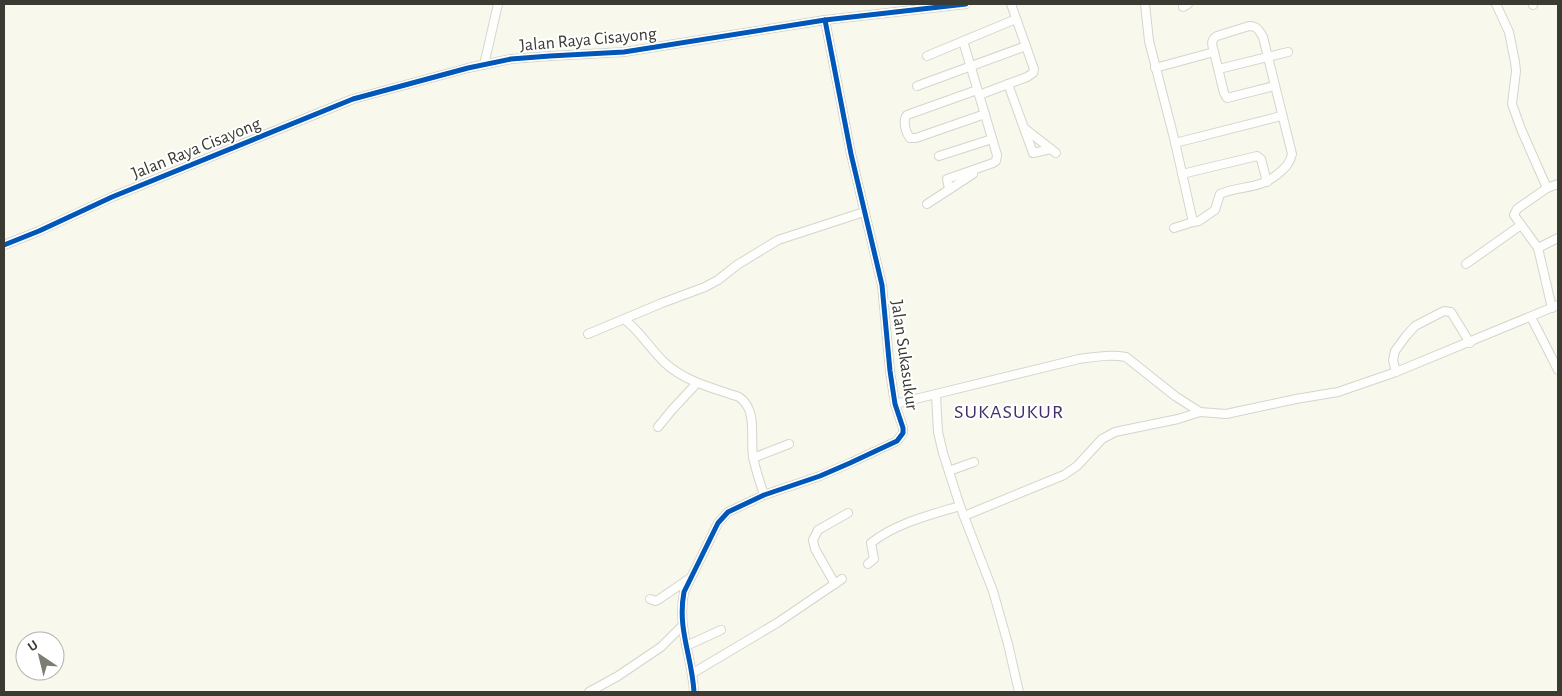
<svg xmlns="http://www.w3.org/2000/svg" width="1562" height="696" font-family="'Alegreya Sans',sans-serif">
	<style>
		.lines { fill: none; stroke-linecap: round; stroke-linejoin: round }
		.street-casing { stroke: #d4d5cc; stroke-width: 10 }
		.street { stroke: #fefefc; stroke-width: 8 }
		.cycleway-casing { stroke: #fff; stroke-width: 8 }
		.cycleway { stroke: #0057b8; stroke-width: 5 }
		.labels { text-anchor: middle; stroke-width: 4; stroke-linejoin: round; paint-order: stroke }
		.street-label { font-size: 18px; fill: #3b3b33; stroke: #fff }
		.quarter-label { font-size: 20px; letter-spacing: 1px; fill: #442f6b; stroke: #fff }
	</style>
	<rect width="100%" height="100%" fill="#f8f8ed"/>
	<g class="lines">
		<g class="street-casing">
			<g id="street">
				<path d="M1145,4L1149,41L1175,142L1193,222L1199,221L1215,210L1220,194C1241,185 1260,190 1279,173C1286,167 1290,163 1292,154L1263,37C1259,30 1257,26 1249,26L1217,36C1210,40 1212,45 1214,52"/>
				<polyline points="1496,4 1509,32 1515,62 1516,71 1512,104 1521,129 1547,188 1517,209 1514,215 1538,248 1552,308"/>
				<polyline points="1533,4 1533,5"/>
				<polyline points="1183,7 1188,4"/>
				<polyline points="927,56 1016,19"/>
				<polyline points="484,65 498,4"/>
				<polyline points="1155,68 1214,52 1224,93 1227,98 1274,86"/>
				<polyline points="1219,69 1288,52"/>
				<polyline points="1008,84 1033,153 1051,149"/>
				<polyline points="917,86 1026,46"/>
				<path d="M977,90L907,115C902,121 906,133 910,138H916L985,114"/>
				<polyline points="979,95 1027,77 1033,73 1034,69 1011,4"/>
				<polyline points="1024,128 1056,153"/>
				<polyline points="1175,143 1281,116"/>
				<polyline points="939,156 992,139"/>
				<polyline points="1182,174 1257,156 1261,159 1267,182"/>
				<polyline points="1547,188 1558,184"/>
				<polyline points="949,189 947,179 993,163 996,161 997,155 963,41"/>
				<polyline points="927,204 973,174"/>
				<polyline points="1174,228 1193,222"/>
				<polyline points="4,245 39,231 112,197 353,99 468,68 511,59 550,56 624,52 825,20 966,4"/>
				<polyline points="1538,248 1558,238"/>
				<polyline points="1466,264 1521,225"/>
				<polyline points="1531,317 1558,370"/>
				<path d="M625,320C640,331 651,350 665,363C686,382 713,388 739,397C758,410 750,437 753,456C755,469 760,482 764,495"/>
				<polyline points="588,334 662,303 705,287 718,280 737,265 778,240 864,212"/>
				<polyline points="1396,372 1393,360 1395,351 1406,336 1415,326 1444,311 1451,312 1470,343"/>
				<polyline points="936,395 938,432 943,453 960,506 993,591 1008,644 1019,692"/>
				<path d="M895,404L1079,359C1095,357 1110,354 1126,357L1175,396L1200,412L1226,414L1296,399L1338,392L1396,372L1558,305"/>
				<polyline points="658,427 671,411 697,383"/>
				<polyline points="753,458 789,444"/>
				<polyline points="949,471 974,462"/>
				<polyline points="964,516 1064,475 1077,466 1102,439 1115,432 1178,419 1200,412"/>
				<path d="M868,564L874,559L871,543C896,523 930,515 960,506"/>
				<polyline points="835,584 815,549 813,540 818,530 848,513"/>
				<polyline points="650,599 655,601 658,600 690,578"/>
				<polyline points="686,646 721,630"/>
				<polyline points="693,673 777,623 842,579"/>
				<polyline points="589,692 618,676 661,647 682,626"/>
				<path d="M694,692C692,656 677,629 684,592L718,523L728,512L764,495L820,476L850,463L897,441L903,433V428L895,404L890,371L882,285L851,154L825,20"/>
			</g>
		</g>
		<use href="#street" class="street"/>
		<g class="cycleway-casing">
			<g id="cycleway">
				<polyline points="4,245 39,231 112,197 353,99 468,68 511,59 550,56 624,52 825,20 966,4"/>
				<path d="M694,692C692,656 677,629 684,592L718,523L728,512L764,495L820,476L850,463L897,441L903,433V428L895,404L890,371L882,285L851,154L825,20"/>
			</g>
		</g>
		<use href="#cycleway" class="cycleway"/>
	</g>
	<g class="labels">
		<g class="street-label">
			<text transform="translate(588 39) rotate(-5)" y="6">Jalan Raya Cisayong</text>
			<text transform="translate(196 148) rotate(-22)" y="6">Jalan Raya Cisayong</text>
			<text transform="translate(905 355) rotate(82)" y="6">Jalan Sukasukur</text>
		</g>
		<g class="quarter-label">
			<text x="1009" y="418">SUKASUKUR</text>
		</g>
	</g>
	<rect width="1562" height="696" fill="none" stroke="#3b3b33" stroke-width="10"/>
	<g transform="translate(40 656) rotate(325)"><circle r="24" fill="#ffffff" stroke="#b1b1ad"/>
	<path d="M0-4L9 19L0 12L-9 19Z" fill="#7d7d74"/>
	<text y="-8" font-size="14" font-weight="bold" text-anchor="middle" fill="#3b3b33">U</text>
	</g>
</svg>
